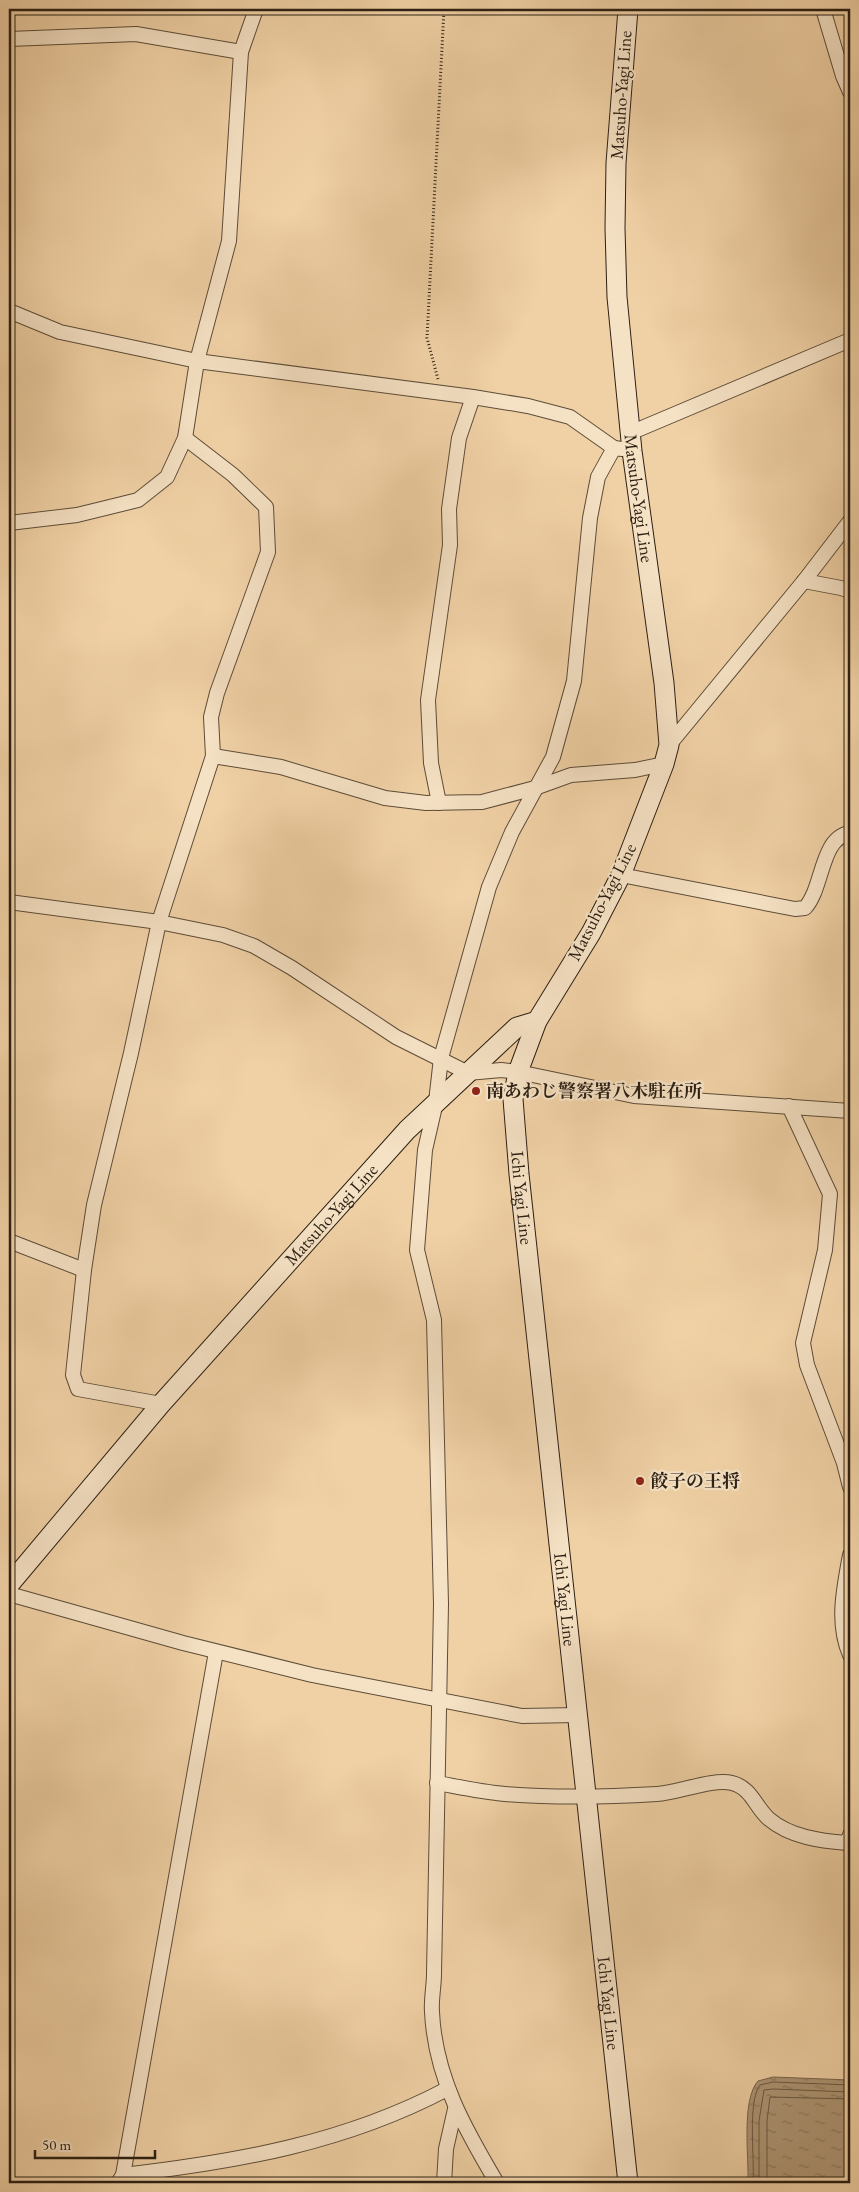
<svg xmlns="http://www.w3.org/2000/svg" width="859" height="2192" font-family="'EB Garamond','Noto Serif JP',serif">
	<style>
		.water { fill: url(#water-ripples); stroke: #79664e }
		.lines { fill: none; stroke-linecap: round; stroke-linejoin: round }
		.shore { stroke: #6c5a44; stroke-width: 1 }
		.minor-casing { stroke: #5d4c38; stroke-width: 16 }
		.secondary-casing { stroke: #2c2014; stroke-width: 21 }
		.path { stroke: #2c2014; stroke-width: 3; stroke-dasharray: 1 2.5; stroke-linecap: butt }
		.minor { stroke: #f5e1c4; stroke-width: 14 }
		.secondary { stroke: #f5e1c4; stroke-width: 19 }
		.poi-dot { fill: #8f2418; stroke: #f5e1c4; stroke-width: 2 }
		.labels { text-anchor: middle; stroke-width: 4.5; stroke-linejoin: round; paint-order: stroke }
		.street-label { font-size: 18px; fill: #2c2014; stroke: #f5e1c4 }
		.poi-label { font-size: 18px; font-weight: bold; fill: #2c2014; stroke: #f5e1c4; text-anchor: start }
	</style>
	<defs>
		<pattern id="water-ripples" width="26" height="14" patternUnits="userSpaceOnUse" patternTransform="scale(1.25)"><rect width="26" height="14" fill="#ad9574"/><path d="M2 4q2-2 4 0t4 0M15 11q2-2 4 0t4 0" fill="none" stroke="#8d795e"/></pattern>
	</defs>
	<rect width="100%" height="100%" fill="#f0d1a5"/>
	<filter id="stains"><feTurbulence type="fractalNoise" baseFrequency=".004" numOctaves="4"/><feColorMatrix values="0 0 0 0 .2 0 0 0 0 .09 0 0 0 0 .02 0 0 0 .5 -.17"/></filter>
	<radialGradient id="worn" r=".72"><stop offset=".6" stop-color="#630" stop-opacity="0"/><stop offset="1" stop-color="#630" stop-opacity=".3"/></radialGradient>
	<path class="water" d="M773,2077L850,2080V2183H748C749,2158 741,2100 758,2081Z"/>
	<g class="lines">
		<g class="shore">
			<path d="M753,2183C755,2160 747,2102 760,2085L773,2082L850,2085"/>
			<polyline points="759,2183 759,2121 764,2090 773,2089 850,2092"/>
			<polyline points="767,2183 767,2121 770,2097 850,2099"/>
		</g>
		<g class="minor-casing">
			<g id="minor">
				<polyline points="823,9 843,76 850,92"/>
				<polyline points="9,39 136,34 241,52"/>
				<polyline points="9,311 60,332 197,361 473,397 528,406 570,417 614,448 622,449"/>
				<polyline points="630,433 850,340"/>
				<polyline points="9,523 77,515 138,500 167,477 185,438 197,361 229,241 241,52 256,9"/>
				<polyline points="804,581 841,588 850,591"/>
				<polyline points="669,745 804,581 850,521"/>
				<polyline points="213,756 281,767 385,798 426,803 482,802 535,788 571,775 635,770 664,764"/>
				<polyline points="439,803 431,763 428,700 450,545 449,509 459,438 473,397"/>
				<path d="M621,875L795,909L805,908C824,887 820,838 850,833"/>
				<polyline points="9,902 159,922 223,935 254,946 292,968 396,1037 468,1073 501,1070 518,1072 634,1096 850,1111"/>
				<polyline points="789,1106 830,1194 825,1250 803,1343 807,1365 844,1463 850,1487"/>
				<polyline points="9,1241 84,1270"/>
				<polyline points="161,1404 78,1389 73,1375 84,1270 94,1205 131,1053 159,922 213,756 211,717 217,693 268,552 266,507 233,475 185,438"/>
				<path d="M850,1555C844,1588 836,1623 850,1655"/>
				<polyline points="9,1594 183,1643 312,1675 522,1716 577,1715"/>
				<path d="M437,1783C459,1787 482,1792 505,1794C555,1798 606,1797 657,1794C677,1793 713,1778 732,1783C752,1788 755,1807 769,1819C790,1837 821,1841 847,1843L850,1835"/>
				<path d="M123,2175C236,2162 345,2143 447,2089"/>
				<polyline points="118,2183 123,2175 216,1652"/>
				<polyline points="444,2183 446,2149 455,2109"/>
				<path d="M497,2183C465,2129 435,2077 432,2012C431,2000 434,1986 434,1974L441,1604L434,1320L417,1250L425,1150L436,1102L441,1058L489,887L512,832L553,757L574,681L590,518L598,477L614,448"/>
			</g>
		</g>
		<g class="secondary-casing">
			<g id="secondary">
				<path id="s1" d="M628,9L616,163L615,228L617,297L632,451L664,683L669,745L664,764L621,875L591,933L537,1021L518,1072L513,1099L519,1174L628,2183"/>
				<path id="s2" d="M9,1585L161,1404L407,1130L517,1027L537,1021"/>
			</g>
		</g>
		<polyline class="path" points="438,379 427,338 444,9"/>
		<use href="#minor" class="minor"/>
		<use href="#secondary" class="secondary"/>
	</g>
	<g class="poi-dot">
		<circle cx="476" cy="1091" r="5"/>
		<circle cx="640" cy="1481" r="5"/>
	</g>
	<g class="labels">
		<g class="street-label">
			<text transform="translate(621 95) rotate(-86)" y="6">Matsuho-Yagi Line</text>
			<text dy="6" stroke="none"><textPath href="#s1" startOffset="491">Matsuho-Yagi Line</textPath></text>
			<text transform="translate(602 902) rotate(-63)" y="6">Matsuho-Yagi Line</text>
			<text dy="6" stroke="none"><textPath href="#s1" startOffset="1228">Ichi Yagi Line</textPath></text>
			<text dy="6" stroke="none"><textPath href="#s2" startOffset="491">Matsuho-Yagi Line</textPath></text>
			<text dy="6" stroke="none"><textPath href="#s1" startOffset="1632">Ichi Yagi Line</textPath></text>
			<text dy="6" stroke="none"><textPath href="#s1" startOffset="2038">Ichi Yagi Line</textPath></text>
		</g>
		<g class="poi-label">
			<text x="486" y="1097">南あわじ警察署八木駐在所</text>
			<text x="650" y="1487">餃子の王将</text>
		</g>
	</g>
	<rect width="859" height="2192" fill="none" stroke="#f0d1a5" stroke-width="30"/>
	<rect x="10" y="10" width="839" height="2172" fill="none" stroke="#2c2014" stroke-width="2.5"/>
	<rect x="15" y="15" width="829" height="2162" fill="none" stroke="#2c2014"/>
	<path d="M35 2150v8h120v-8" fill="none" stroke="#2c2014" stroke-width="2.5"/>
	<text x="42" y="2150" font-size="15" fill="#2c2014" stroke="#f5e1c4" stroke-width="4" paint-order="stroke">50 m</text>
	<rect width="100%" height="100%" filter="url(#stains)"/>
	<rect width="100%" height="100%" fill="url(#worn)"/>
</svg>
